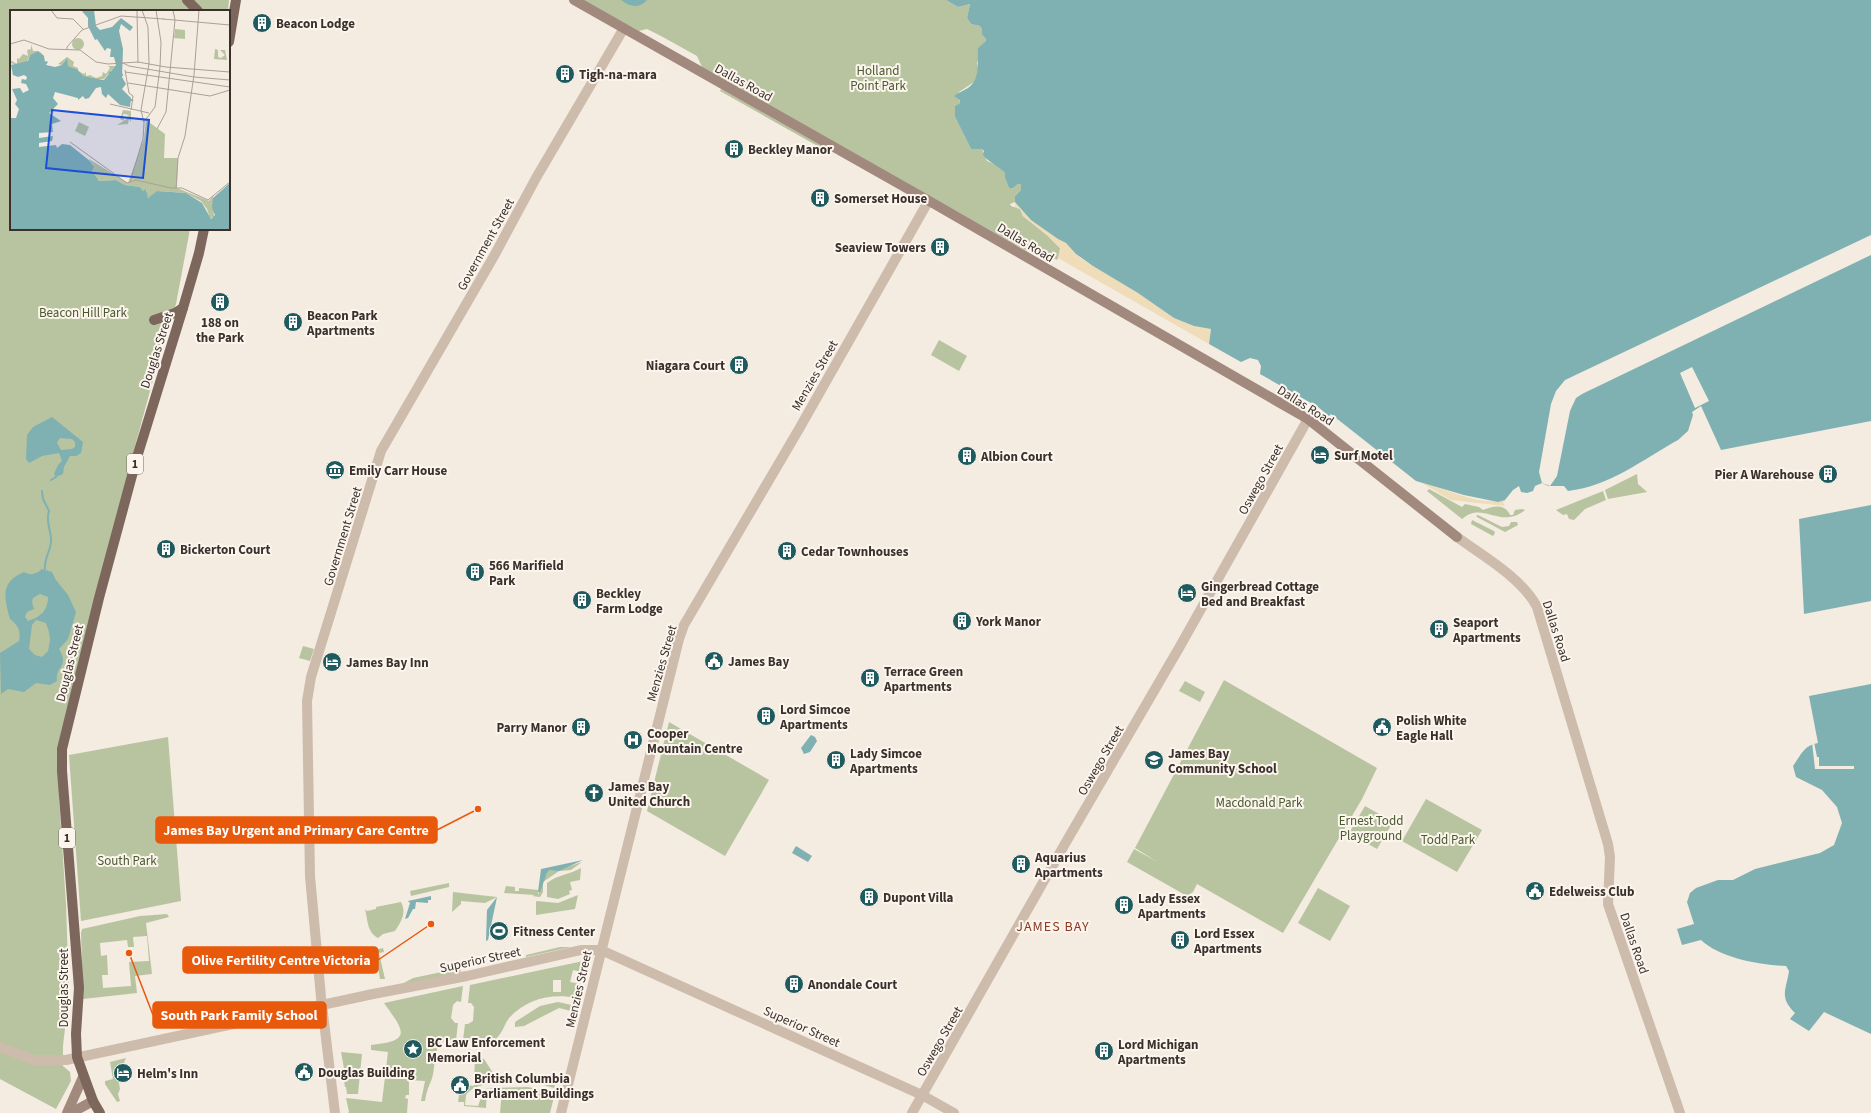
<svg xmlns="http://www.w3.org/2000/svg" width="1871" height="1113" font-family="'Source Sans 3',sans-serif">
	<style>
		.green { fill: #b8c4a0; fill-rule: evenodd }
		.sand { fill: #efdcb8 }
		.water { fill: #7fb0b2; fill-rule: evenodd }
		.pier { fill: #f4ebe1 }
		.lines { fill: none; stroke-linecap: round; stroke-linejoin: round }
		.stream { stroke: #7fb0b2; stroke-width: 2 }
		.tertiary { stroke: #cdbbac; stroke-width: 10 }
		.secondary { stroke: #a18a7d; stroke-width: 10 }
		.primary { stroke: #7d675c; stroke-width: 10 }
		.labels { text-anchor: middle; stroke-width: 4; stroke-linejoin: round; paint-order: stroke }
		.shield { fill: #fbf5ee; stroke: #756b66; stroke-width: 1 }
		.shield-label { font-size: 12px; font-weight: bold; fill: #3b302b }
		.poi-label { font-size: 13px; font-weight: bold; fill: #3b302b; stroke: #fbf5ee; text-anchor: start }
		.park-label { font-size: 13px; fill: #4a5a2e; stroke: #fbf5ee }
		.street-label { font-size: 13px; fill: #3b302b; stroke: #fbf5ee }
		.neighbourhood-label { font-size: 14px; letter-spacing: 1px; fill: #8c3b22; stroke: #fbf5ee }
		.inset-river { fill: none; stroke: #7fb0b2; stroke-width: 2 }
		.inset-road { fill: none; stroke: #aaa098; stroke-width: 1 }
		.view { fill: #1d4ed8; fill-opacity: 0.15; stroke: #1d4ed8; stroke-width: 2 }
		.inset-edge { fill: none; stroke: #3b302b; stroke-width: 2 }
		.leader { fill: none; stroke: #e8590c; stroke-width: 1.5 }
		.callout-dot { fill: #e8590c; stroke: #fbf5ee; stroke-width: 1.5 }
		.callout { fill: #e8590c; stroke: #e8590c; stroke-width: 1.5 }
		.callout-label { font-size: 14px; text-anchor: middle; font-weight: bold; fill: #fff }
	</style>
	<rect width="100%" height="100%" fill="#f4ebe1"/>
	<g class="green">
		<polygon points="0,0 229,0 228,11 11,11 11,229 190,229 176,304 164,333 166,332 131,461 63,728 59,797 66,904 69,993 63,1046 63,1066 70,1072 71,1081 56,1109 0,1079"/>
		<polygon points="582,0 946,0 958,7 970,4 967,18 971,24 980,26 986,39 977,63 979,72 974,82 959,92 960,103 955,106 955,117 971,149 982,149 987,161 999,166 1005,173 1005,178 1009,188 1013,188 1018,184 1021,184 1021,190 1015,196 1015,202 1010,204 1011,206 1020,209 1023,216 1048,236 1060,248 1060,253 1057,260 1036,249 1027,251 702,67 697,56 661,36 647,29 639,31"/>
		<polygon points="721,89 821,145 821,148 720,91"/>
		<polygon points="939,340 967,356 959,371 931,355"/>
		<polygon points="1637,474 1638,484 1647,492 1608,499 1605,490"/>
		<path d="M1429,489L1462,507L1465,504L1479,507L1483,510C1493,506 1505,503 1510,515H1513L1515,510L1522,509L1525,510C1500,530 1483,500 1462,519L1427,491Z"/>
		<polygon points="1603,491 1606,500 1585,509 1574,520 1569,519 1567,514 1563,515 1556,510"/>
		<polygon points="1478,515 1502,527 1509,526 1511,522 1517,522 1518,525 1505,532 1477,517 1476,516"/>
		<polygon points="1472,520 1494,531 1495,533 1493,536 1471,524"/>
		<polygon points="303,646 314,649 310,661 299,658"/>
		<polygon points="1224,680 1377,768 1362,799 1283,933 1197,884 1193,892 1187,896 1127,862 1134,849 1156,861 1135,848"/>
		<polygon points="1185,681 1205,692 1200,702 1179,691"/>
		<polygon points="669,722 769,780 725,856 647,811"/>
		<polygon points="168,737 181,901 81,921 69,755"/>
		<polygon points="1426,799 1482,830 1457,872 1402,841"/>
		<polygon points="1365,806 1393,822 1377,849 1349,833"/>
		<path d="M582,862L571,870L559,871L543,882L547,873L550,870C561,871 571,865 582,862Z"/>
		<path d="M581,868L580,880L570,882L572,890L569,891L570,894L558,899L547,897V883C559,874 569,875 581,868Z"/>
		<polygon points="543,882 543,892 540,897 532,896 535,895 504,893 506,886 515,887 515,891 519,891 519,888 538,890 538,895"/>
		<polygon points="449,883 449,887 411,896 410,891"/>
		<polygon points="1318,888 1350,906 1330,941 1298,923"/>
		<polygon points="453,892 497,897 485,903 461,901 461,904 452,912"/>
		<polygon points="578,895 575,909 536,915 536,901 558,903"/>
		<path d="M401,902C407,913 401,922 395,931L383,934L378,938C367,932 368,921 365,909L367,911L376,909V907Z"/>
		<path d="M167,914L169,917L146,923L152,974L135,976L137,993L83,999L81,933L82,929L140,916ZM147,936L149,961L129,962L131,986L103,988L102,975H108L107,955L101,956L100,943L127,940L128,947H134L133,937Z"/>
		<polygon points="560,947 571,947 526,957 526,955"/>
		<polygon points="383,948 384,952 379,953 385,979 380,979 375,950"/>
		<path d="M588,960L585,973L573,970L570,982L581,984L577,998C553,993 527,998 509,1018C505,1023 504,1029 500,1034C497,1039 492,1040 491,1046L463,1040L465,1024H468L473,1021L474,1007L471,1003H468L470,985ZM553,980H561V992H553Z"/>
		<polygon points="461,968 460,974 402,984 413,978"/>
		<path d="M463,986L461,1002L457,1001L453,1005L451,1018L455,1023H458L456,1040C429,1036 438,1065 431,1081C428,1088 426,1093 425,1101H421L425,1081L409,1080V1095H406L405,1098L408,1099L407,1113H348L349,1112L346,1098L382,1102L388,1052L371,1050V1045C413,1041 404,1031 384,1003Z"/>
		<polygon points="558,1002 576,1006 575,1012 559,1008 524,1026 515,1027 515,1022 540,1006"/>
		<polygon points="341,1052 362,1054 358,1094 347,1094 346,1087 345,1087 343,1074 345,1074"/>
		<path d="M475,1056L484,1059L499,1082C487,1086 475,1083 466,1095L465,1105L478,1106L484,1090L488,1088L528,1087L555,1093L550,1113H500L502,1090L487,1088L486,1108L464,1106V1102H458L459,1095H462L463,1089H467V1085L474,1086Z"/>
		<polygon points="126,1058 123,1065 116,1067 120,1089 118,1094 120,1101 117,1102 105,1084 105,1081 113,1079 110,1062"/>
		<polygon points="538,1078 556,1082 554,1088 537,1083"/>
	</g>
	<g class="sand">
		<polygon points="1015,202 1032,220 1058,239 1066,243 1080,258 1138,293 1174,318 1194,326 1211,329 1209,344 1058,258 1060,248 1048,236 1023,216 1020,209 1015,207"/>
		<path d="M1422,483C1447,489 1478,506 1505,500L1503,503L1505,506L1451,500Z"/>
	</g>
	<g class="water">
		<path d="M621,0H647C639,9 630,7 621,0Z"/>
		<path d="M946,0H1871V421L1721,450L1701,406L1692,412L1693,415L1688,431L1678,440C1642,460 1610,486 1568,491L1564,486H1548L1542,483L1535,486L1533,491L1527,493L1521,492L1519,486L1513,490L1505,500L1498,502L1464,495L1416,481L1331,414L1329,416L1318,407L1260,374L1261,366L1258,360L1250,358L1241,362L1209,344L1211,329L1194,326L1174,318L1138,293L1093,266L1076,254L1066,243L1058,239L1031,220L1015,202V196L1021,190V184H1018L1013,188H1009L1005,178V173C998,165 989,163 983,155L984,151L982,149H971L955,117V106L960,103V100L954,96C958,93 963,91 968,88C981,78 977,63 978,48L985,42L986,39L982,34V30L980,26L971,24L967,18L970,4L958,7Z"/>
		<path d="M52,417L83,442L81,453L76,456H70L64,467L63,474L56,477L54,474L58,465L62,461L59,453L42,456L29,463L26,459L27,435L33,427ZM60,438L72,439L75,442V447L72,449L61,450L57,443Z"/>
		<polygon points="1871,505 1871,601 1804,614 1799,519"/>
		<path d="M42,569L52,572L56,580L68,595L76,612L68,639L59,649C70,668 55,665 57,681L50,685L36,683L24,692L8,689L1,694L0,653L19,641C21,630 18,625 10,619C4,597 0,582 24,572C31,576 36,574 42,569ZM40,594L48,597C48,610 41,617 28,621L25,617L27,612L34,609L32,602L33,598ZM36,620L46,623L49,632L50,640L48,651L42,657L35,655L29,649L32,625Z"/>
		<path d="M1871,684V1034L1824,1012L1809,1031L1790,1019L1795,1013C1779,997 1786,991 1789,971L1786,966C1760,965 1720,958 1701,940L1682,945L1677,929L1694,924L1687,902L1690,893L1696,888L1718,880H1733L1755,869L1820,853L1834,845L1842,823L1837,807L1822,790L1796,777L1793,766C1801,755 1804,745 1818,743L1809,696Z"/>
		<polygon points="811,735 815,737 817,741 810,752 804,754 801,748"/>
		<polygon points="796,846 812,856 808,862 792,853"/>
		<polygon points="583,860 559,871 550,870 547,873 540,892 538,892 541,869"/>
		<polygon points="431,896 431,900 428,900 428,903 416,902 415,909 413,909 408,918 405,919 410,903 408,901"/>
		<polygon points="497,897 488,940 486,941 487,910"/>
	</g>
	<g class="pier">
		<polygon points="1871,235 1871,255 1582,394 1576,398 1570,411 1557,476 1550,486 1542,483 1539,472 1551,404 1556,391 1565,380"/>
		<polygon points="1692,367 1709,401 1695,408 1680,373"/>
		<polygon points="1812,742 1814,742 1817,757 1819,757 1819,766 1854,766 1854,769 1815,769"/>
	</g>
	<g class="lines">
		<g class="stream">
			<polyline points="51,480 56,477"/>
			<path d="M42,491L43,499L49,511C45,523 52,531 51,542C50,552 44,559 45,569"/>
		</g>
		<g class="tertiary">
			<path d="M1457,537C1483,556 1522,578 1537,607L1608,844L1610,857L1608,904L1680,1113"/>
			<polyline points="0,1047 34,1060 66,1060 373,994 467,976 581,950 601,950 922,1095 954,1113"/>
			<polyline points="335,1113 321,997 310,876 307,701 311,677 381,451 494,256 536,178 624,28"/>
			<polyline points="561,1113 679,639 684,625 799,429 929,200"/>
			<polyline points="912,1113 1066,842 1179,648 1308,419"/>
		</g>
		<g class="secondary">
			<polyline points="574,0 924,198 1308,419 1457,537"/>
			<polyline points="67,1113 83,1077"/>
			<polyline points="71,1113 93,1101"/>
		</g>
		<g class="primary">
			<polyline points="187,0 198,11"/>
			<polyline points="229,42 236,0"/>
			<polyline points="154,320 175,313 183,308"/>
			<polyline points="100,1113 93,1101 77,1057 76,1034 79,988 62,771 62,749 99,598 137,457 183,308 199,253 204,229"/>
		</g>
	</g>
	<defs>
		<g id="building-disc" transform="scale(1)"><circle r="9.5" fill="#1f5a5e" stroke="#fbf5ee"/><path d="M-4-6H4V6H1V3H-1V6H-4ZM-2.5-4.3h1.7v1.8h-1.7ZM.8-4.3h1.7v1.8H.8ZM-2.5-1h1.7V.8h-1.7ZM.8-1h1.7V.8H.8Z" fill="#fff"/></g>
		<g id="hotel-disc" transform="scale(1)"><circle r="9.5" fill="#1f5a5e" stroke="#fbf5ee"/><path d="M-6-4.5h1.5V1H6V5H4.5V3h-9V5H-6ZM-4 0a1.8 1.8 0 1 1 3.6 0ZM.5 0V-2.5h3Q6-2.5 6 0Z" fill="#fff"/></g>
		<g id="museum-disc" transform="scale(1)"><circle r="9.5" fill="#1f5a5e" stroke="#fbf5ee"/><path d="M0-6L6-3V-2H-6V-3ZM-5-1h2V3h-2ZM-1-1h2V3h-2ZM3-1h2V3H3ZM-6 4H6V6H-6Z" fill="#fff"/></g>
		<g id="civic-disc" transform="scale(1)"><circle r="9.5" fill="#1f5a5e" stroke="#fbf5ee"/><path d="M-.6-6.5H3V-4.5H.6V-3L4-1V1h2V6H-6V1h2V-1L-.6-3ZM-1.2 2.5V6h2.4V2.5Z" fill="#fff"/></g>
		<g id="hospital-disc" transform="scale(1)"><circle r="9.5" fill="#1f5a5e" stroke="#fbf5ee"/><path d="M-5-5h3v3.5h4V-5h3V5h-3V1.5h-4V5h-3Z" fill="#fff"/></g>
		<g id="school-disc" transform="scale(1)"><circle r="9.5" fill="#1f5a5e" stroke="#fbf5ee"/><path d="M0-5L7-2L0 1L-7-2ZM-4 1L0 2.5L4 1V4Q0 6-4 4Z" fill="#fff"/></g>
		<g id="church-disc" transform="scale(1)"><circle r="9.5" fill="#1f5a5e" stroke="#fbf5ee"/><path d="M-1.2-6h2.4v3.5h3.3v2.4h-3.3V6h-2.4V-.1h-3.3v-2.4h3.3Z" fill="#fff"/></g>
		<g id="stadium-disc" transform="scale(1)"><circle r="9.5" fill="#1f5a5e" stroke="#fbf5ee"/><path d="M0-5a6.5 5 0 1 0 0 10a6.5 5 0 1 0 0-10ZM-3.5-1.8h7v3.6h-7Z" fill="#fff"/></g>
		<g id="sight-disc" transform="scale(1)"><circle r="9.5" fill="#1f5a5e" stroke="#fbf5ee"/><path d="M0-6L1.8-2.2L6-1.7L2.9 1.2L3.7 5.4L0 3.3L-3.7 5.4L-2.9 1.2L-6-1.7L-1.8-2.2Z" fill="#fff"/></g>
	</defs>
	<g fill-rule="evenodd">
		<use href="#building-disc" x="262" y="23"/>
		<use href="#building-disc" x="565" y="74"/>
		<use href="#building-disc" x="734" y="149"/>
		<use href="#building-disc" x="820" y="198"/>
		<use href="#building-disc" x="940" y="247"/>
		<use href="#building-disc" x="220" y="302"/>
		<use href="#building-disc" x="293" y="322"/>
		<use href="#building-disc" x="739" y="365"/>
		<use href="#hotel-disc" x="1320" y="455"/>
		<use href="#building-disc" x="967" y="456"/>
		<use href="#museum-disc" x="335" y="470"/>
		<use href="#building-disc" x="1828" y="474"/>
		<use href="#building-disc" x="166" y="549"/>
		<use href="#building-disc" x="787" y="551"/>
		<use href="#building-disc" x="475" y="572"/>
		<use href="#hotel-disc" x="1187" y="593"/>
		<use href="#building-disc" x="582" y="600"/>
		<use href="#building-disc" x="962" y="621"/>
		<use href="#building-disc" x="1439" y="629"/>
		<use href="#civic-disc" x="714" y="661"/>
		<use href="#hotel-disc" x="332" y="662"/>
		<use href="#building-disc" x="870" y="678"/>
		<use href="#building-disc" x="766" y="716"/>
		<use href="#building-disc" x="581" y="727"/>
		<use href="#civic-disc" x="1382" y="727"/>
		<use href="#hospital-disc" x="633" y="740"/>
		<use href="#building-disc" x="836" y="760"/>
		<use href="#school-disc" x="1154" y="760"/>
		<use href="#church-disc" x="594" y="793"/>
		<use href="#building-disc" x="1021" y="864"/>
		<use href="#civic-disc" x="1535" y="891"/>
		<use href="#building-disc" x="869" y="897"/>
		<use href="#building-disc" x="1124" y="905"/>
		<use href="#stadium-disc" x="499" y="931"/>
		<use href="#building-disc" x="1180" y="940"/>
		<use href="#building-disc" x="794" y="984"/>
		<use href="#sight-disc" x="413" y="1049"/>
		<use href="#building-disc" x="1104" y="1051"/>
		<use href="#civic-disc" x="304" y="1072"/>
		<use href="#hotel-disc" x="123" y="1073"/>
		<use href="#civic-disc" x="460" y="1085"/>
	</g>
	<g class="labels">
		<g class="shield">
			<rect x="127" y="454" width="16" height="20" rx="3"/>
			<rect x="59" y="828" width="16" height="20" rx="3"/>
		</g>
		<g class="shield-label">
			<text x="135" y="468">1</text>
			<text x="67" y="842">1</text>
		</g>
		<g class="poi-label">
			<text x="276" y="28">Beacon Lodge</text>
			<text x="579" y="79">Tigh-na-mara</text>
			<text x="748" y="154">Beckley Manor</text>
			<text x="834" y="203">Somerset House</text>
			<text x="926" y="252" text-anchor="end">Seaview Towers</text>
			<text x="307" y="320">Beacon Park<tspan x="307" dy="15">Apartments</tspan></text>
			<text x="220" y="327" text-anchor="middle">188 on<tspan x="220" dy="15">the Park</tspan></text>
			<text x="725" y="370" text-anchor="end">Niagara Court</text>
			<text x="1334" y="460">Surf Motel</text>
			<text x="981" y="461">Albion Court</text>
			<text x="349" y="475">Emily Carr House</text>
			<text x="1814" y="479" text-anchor="end">Pier A Warehouse</text>
			<text x="180" y="554">Bickerton Court</text>
			<text x="801" y="556">Cedar Townhouses</text>
			<text x="489" y="570">566 Marifield<tspan x="489" dy="15">Park</tspan></text>
			<text x="1201" y="591">Gingerbread Cottage<tspan x="1201" dy="15">Bed and Breakfast</tspan></text>
			<text x="596" y="598">Beckley<tspan x="596" dy="15">Farm Lodge</tspan></text>
			<text x="976" y="626">York Manor</text>
			<text x="1453" y="627">Seaport<tspan x="1453" dy="15">Apartments</tspan></text>
			<text x="728" y="666">James Bay</text>
			<text x="346" y="667">James Bay Inn</text>
			<text x="884" y="676">Terrace Green<tspan x="884" dy="15">Apartments</tspan></text>
			<text x="780" y="714">Lord Simcoe<tspan x="780" dy="15">Apartments</tspan></text>
			<text x="1396" y="725">Polish White<tspan x="1396" dy="15">Eagle Hall</tspan></text>
			<text x="567" y="732" text-anchor="end">Parry Manor</text>
			<text x="647" y="738">Cooper<tspan x="647" dy="15">Mountain Centre</tspan></text>
			<text x="850" y="758">Lady Simcoe<tspan x="850" dy="15">Apartments</tspan></text>
			<text x="1168" y="758">James Bay<tspan x="1168" dy="15">Community School</tspan></text>
			<text x="608" y="791">James Bay<tspan x="608" dy="15">United Church</tspan></text>
			<text x="1035" y="862">Aquarius<tspan x="1035" dy="15">Apartments</tspan></text>
			<text x="1549" y="896">Edelweiss Club</text>
			<text x="883" y="902">Dupont Villa</text>
			<text x="1138" y="903">Lady Essex<tspan x="1138" dy="15">Apartments</tspan></text>
			<text x="513" y="936">Fitness Center</text>
			<text x="1194" y="938">Lord Essex<tspan x="1194" dy="15">Apartments</tspan></text>
			<text x="808" y="989">Anondale Court</text>
			<text x="427" y="1047">BC Law Enforcement<tspan x="427" dy="15">Memorial</tspan></text>
			<text x="1118" y="1049">Lord Michigan<tspan x="1118" dy="15">Apartments</tspan></text>
			<text x="318" y="1077">Douglas Building</text>
			<text x="137" y="1078">Helm's Inn</text>
			<text x="474" y="1083">British Columbia<tspan x="474" dy="15">Parliament Buildings</tspan></text>
		</g>
		<g class="park-label">
			<text x="878" y="75">Holland<tspan x="878" dy="15">Point Park</tspan></text>
			<text x="83" y="317">Beacon Hill Park</text>
			<text x="1259" y="807">Macdonald Park</text>
			<text x="1371" y="825">Ernest Todd<tspan x="1371" dy="15">Playground</tspan></text>
			<text x="1448" y="844">Todd Park</text>
			<text x="127" y="865">South Park</text>
		</g>
		<g class="street-label">
			<text transform="translate(744 82) rotate(29)" y="5">Dallas Road</text>
			<text transform="translate(1026 242) rotate(31)" y="5">Dallas Road</text>
			<text transform="translate(485 244) rotate(-61)" y="5">Government Street</text>
			<text transform="translate(156 350) rotate(-72)" y="5">Douglas Street</text>
			<text transform="translate(814 375) rotate(-60)" y="5">Menzies Street</text>
			<text transform="translate(1306 405) rotate(32)" y="5">Dallas Road</text>
			<text transform="translate(1260 479) rotate(-61)" y="5">Oswego Street</text>
			<text transform="translate(342 536) rotate(-73)" y="5">Government Street</text>
			<text transform="translate(1557 631) rotate(72)" y="5">Dallas Road</text>
			<text transform="translate(69 663) rotate(-76)" y="5">Douglas Street</text>
			<text transform="translate(661 663) rotate(-74)" y="5">Menzies Street</text>
			<text transform="translate(1100 760) rotate(-60)" y="5">Oswego Street</text>
			<text transform="translate(1635 943) rotate(71)" y="5">Dallas Road</text>
			<text transform="translate(480 959) rotate(-12)" y="5">Superior Street</text>
			<text transform="translate(63 988) rotate(-90)" y="5">Douglas Street</text>
			<text transform="translate(578 989) rotate(-77)" y="5">Menzies Street</text>
			<text transform="translate(802 1026) rotate(24)" y="5">Superior Street</text>
			<text transform="translate(939 1041) rotate(-60)" y="5">Oswego Street</text>
		</g>
		<g class="neighbourhood-label">
			<text x="1053" y="931">JAMES BAY</text>
		</g>
	</g>
	<g transform="translate(10 10)">
		<rect width="220" height="220" fill="#f4ebe1"/>
		<path d="M165,19L175,20V29L164,28ZM62 34a6 6 0 1 1 12 0a6 6 0 1 1-12 0ZM21,34L23,41H27L30,42L34,46V51H37L38,52H35L33,49V46L28,41L20,45L17,52L7,55H5L4,54L0,53V50L7,54V48L9,49L13,44L18,46L17,40L21,39ZM205,39L208,40V47L211,48L215,45L210,40H215L217,50L204,49ZM57,47L64,52L63,56L68,58V61L74,64L76,62V66L80,65L86,68L92,66L93,62L96,64L100,58L98,56H105L94,69H80L74,67L67,61V59L58,56L56,49L52,55L48,54ZM113,100L121,101V112L119,109L118,114L107,115L120,107L117,106L119,105L113,104L114,111L110,109ZM136,110L155,124L154,148H168L167,178L199,191L203,186L204,207L200,208L197,199L191,191L176,183L147,181L139,188L136,185L137,180L133,181L130,177L115,175L106,170L89,171L82,163L83,155L79,149L118,173L134,129ZM69,112L79,117L75,126L65,121Z" fill="#b8c4a0"/>
		<path d="M71,0H84L86,16L90,20L102,17L111,8L123,17L120,21L111,14L109,21L113,39L112,67L116,74L112,79L121,88L120,97L110,95L98,84L96,88L92,84L91,77L86,78L79,88L75,89L73,86L68,90V88L45,82L43,88L48,94L39,103L51,111L42,114L43,122L29,123V128L43,126L42,131L29,133V137L46,135L47,138L52,134L60,135L80,151L84,157L82,161L89,171L106,170L115,175L130,177L133,181L136,179L138,188L147,181L176,183L192,193L201,209L205,205L202,198L203,188L220,173V220H0V108H6L9,99L5,94L7,90L2,79L10,78L13,83L19,80L16,74L11,73L12,69L16,70L17,67L14,65L8,67L3,65L1,55L18,51L20,45L28,41L34,46L35,52H38L36,55L45,57L52,55L57,48L58,56L67,59L74,67L94,70L106,55L104,47H100L101,39L97,38L95,41L87,29L85,30L78,16V8Z" fill="#7fb0b2"/>
		<path class="inset-river" d="M79,0L84,9L83,14M84,17L85,25L92,26L103,34L109,47L108,51M10,59L33,65L56,63L63,67H73L94,72L100,68V62L109,81L113,83L109,86L116,90L119,89L121,90L116,91L111,90L94,73L84,72L77,80L76,86L70,81L65,87L68,80L49,77L36,67L10,60L3,64ZM73,67L76,83M108,77V66L112,65L108,55M0,143L30,84L41,74H92L105,87M18,220L3,174V152L12,122L35,79L48,74L91,75L114,94"/>
		<path class="inset-road" d="M41,0L47,8L63,9L73,19M127,0L128,53M153,9L220,15M0,34L14,30L39,39L70,40L86,52L98,54L128,52L156,57L220,62M57,40V37L72,20L111,6L154,9M111,52L119,56L184,67L220,70M115,60L119,83L123,86L121,100M115,62L220,77M118,73L200,86L220,80M100,94L139,103M134,112L145,97L150,57L151,32L146,0M147,119L156,102L165,10L163,0M60,132L117,173L126,170L161,178H172L198,190L220,172M120,172L133,129L134,113L131,100L139,54L138,17L132,0M166,178L168,148L175,126L184,65L189,0"/>
		<path class="view" d="M42,100L139,110L133,168L36,158Z"/>
		<rect width="220" height="220" class="inset-edge"/>
	</g>
	<path class="leader" d="M478 809L437 830M431 924L378 960M129 953L153 1015"/>
	<g class="callout-dot">
		<circle cx="478" cy="809" r="4"/>
		<circle cx="431" cy="924" r="4"/>
		<circle cx="129" cy="953" r="4"/>
	</g>
	<g class="callout">
		<rect x="156" y="817" width="281" height="26" rx="4"/>
		<rect x="183" y="947" width="195" height="26" rx="4"/>
		<rect x="153" y="1002" width="173" height="26" rx="4"/>
	</g>
	<g class="callout-label">
		<text x="296" y="835">James Bay Urgent and Primary Care Centre</text>
		<text x="281" y="965">Olive Fertility Centre Victoria</text>
		<text x="239" y="1020">South Park Family School</text>
	</g>
</svg>
